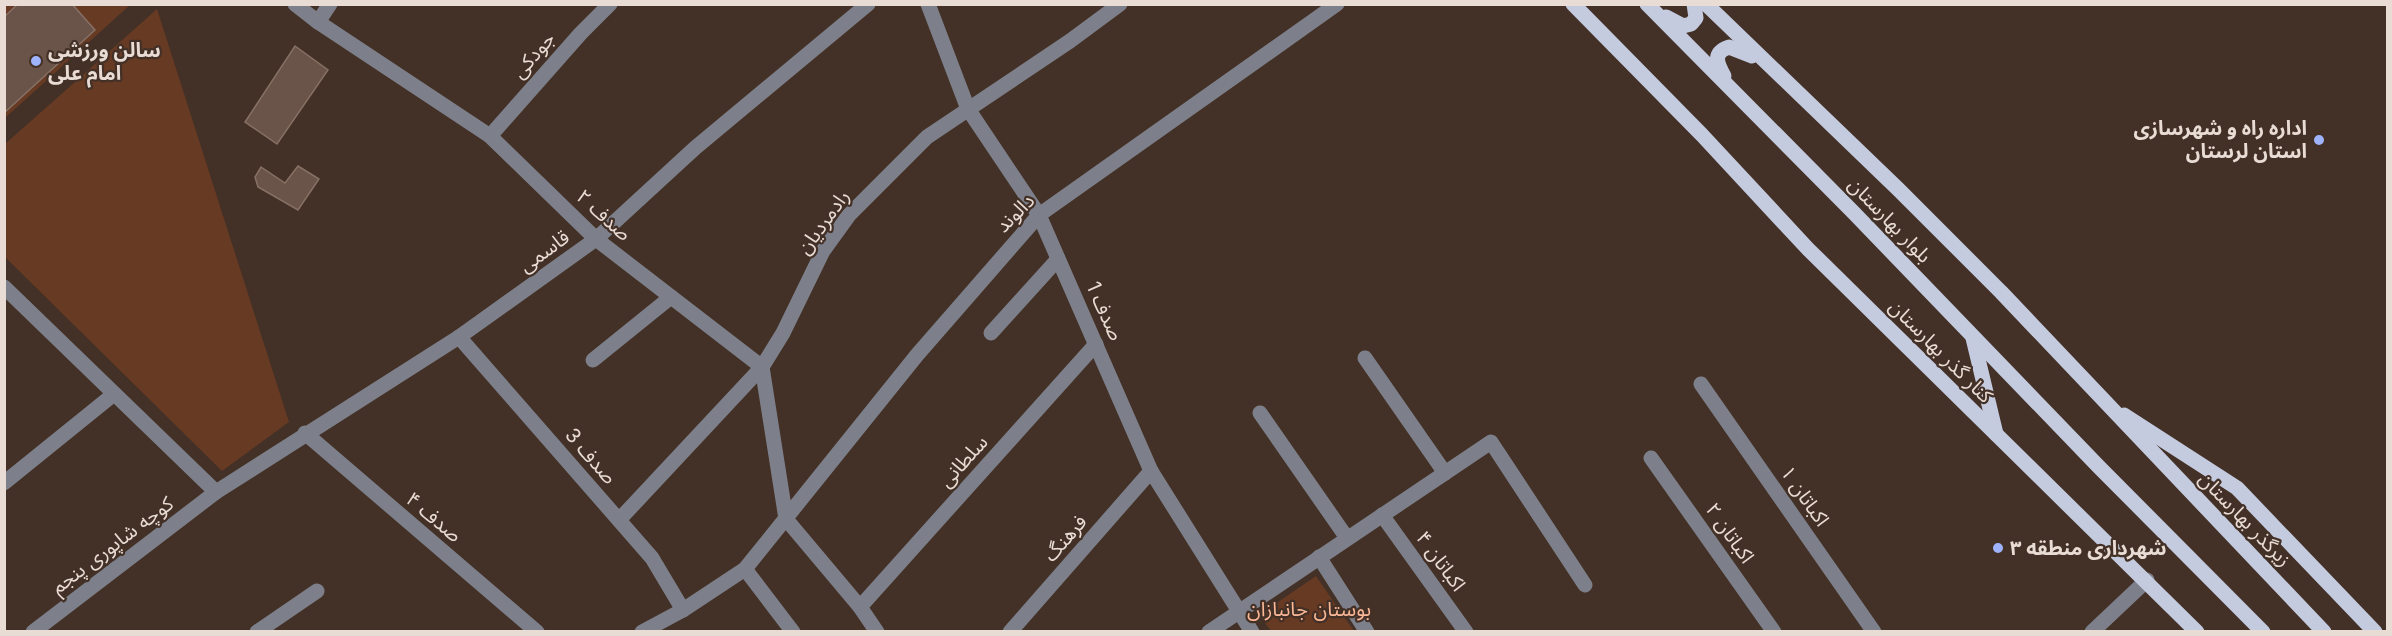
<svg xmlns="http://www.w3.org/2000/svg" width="2392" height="636" font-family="Inter,'Noto Sans Arabic',sans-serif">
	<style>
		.green { fill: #663a23 }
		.building { fill: #6a544a; stroke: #877064; stroke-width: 1.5 }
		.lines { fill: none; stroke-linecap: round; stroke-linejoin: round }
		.minor { stroke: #7d808a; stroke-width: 15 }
		.major { stroke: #c4cbdf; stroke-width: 15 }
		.poi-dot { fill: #9fb3fd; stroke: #433026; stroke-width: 2 }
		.labels { text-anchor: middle; stroke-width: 4.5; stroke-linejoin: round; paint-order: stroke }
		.poi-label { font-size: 20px; font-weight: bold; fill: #e9dcd5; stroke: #433026; text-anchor: start }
		.street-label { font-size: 20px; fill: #e9dcd5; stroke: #433026 }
		.park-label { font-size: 20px; fill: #fab897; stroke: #433026 }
	</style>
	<rect width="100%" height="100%" fill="#433026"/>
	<g class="green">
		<polygon points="5,5 130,5 5,118"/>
		<polygon points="157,9 289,422 222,471 5,257 5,144"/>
		<polygon points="1316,576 1354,631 1271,631 1259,615"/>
	</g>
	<g class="building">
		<polygon points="18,4 72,4 95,30 4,113 4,17"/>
		<polygon points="295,46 328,70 277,144 245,122"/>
		<polygon points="298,166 319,179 298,210 258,187 255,177 261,167 285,183"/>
	</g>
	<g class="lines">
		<g class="minor">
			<polyline points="295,4 318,22 490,136 596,239 762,367 786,519"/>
			<polyline points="928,4 968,109 1039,215 1151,471 1252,632"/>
			<polyline points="318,22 330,4"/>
			<polyline points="490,136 581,33 610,4"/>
			<polyline points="4,287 216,492"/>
			<polyline points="991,333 1058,259"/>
			<polyline points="459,337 652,558 683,610"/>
			<polyline points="1365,358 1445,473"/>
			<polyline points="593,360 671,297"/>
			<polyline points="1701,384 1874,632"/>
			<polyline points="1260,413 1347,538"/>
			<polyline points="305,433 537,632"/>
			<polyline points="1651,458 1774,632"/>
			<polyline points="4,483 114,394"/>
			<polyline points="1382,515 1466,632"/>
			<polyline points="786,519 860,607 877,632"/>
			<polyline points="619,520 762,367 783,333 823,251 849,215 927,137 1070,41 1120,4"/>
			<polyline points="1319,557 1367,632"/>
			<polyline points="745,569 793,632"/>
			<polyline points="860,607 1096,344"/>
			<polyline points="33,632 216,492 459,337 596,239 695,148 868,4"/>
			<polyline points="257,632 317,591"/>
			<polyline points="642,632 683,610 745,569 917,355 1039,215 1337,4"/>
			<polyline points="1010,632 1151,471"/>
			<polyline points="1209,632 1491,442 1585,585"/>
			<polyline points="2092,632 2147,580"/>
		</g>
		<g class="major">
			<polyline points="1573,4 1702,135 1808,249 2197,632"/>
			<polyline points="1647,4 1854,213 2099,467 2263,632"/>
			<polyline points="1706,4 1898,189 2001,292 2324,632"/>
			<polyline points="1666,17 1683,26 1691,24 1696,18 1694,4"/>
			<path d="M1724,76C1717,63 1712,53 1729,47L1752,56"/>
			<polyline points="1973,338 1996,434"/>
			<polyline points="2124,415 2237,488 2375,632"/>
		</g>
	</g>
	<g class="poi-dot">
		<circle cx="36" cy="61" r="6"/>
		<circle cx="2319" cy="140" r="6"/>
		<circle cx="1998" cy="548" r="6"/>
	</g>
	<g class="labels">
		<g class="poi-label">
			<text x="48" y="57">سالن ورزشی<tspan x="48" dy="23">امام علی</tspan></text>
			<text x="2307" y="135" text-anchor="end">اداره راه و شهرسازی<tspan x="2307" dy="23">استان لرستان</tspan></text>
			<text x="2010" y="555">شهرداری منطقه ۳</text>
		</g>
		<g class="street-label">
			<text transform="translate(533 55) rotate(-49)" y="7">جودکی</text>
			<text transform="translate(1015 213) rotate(-45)" y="7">دالوند</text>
			<text transform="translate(604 215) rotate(42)" y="7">صدف ۲</text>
			<text transform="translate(1890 220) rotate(46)" y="7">بلوار بهارستان</text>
			<text transform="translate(823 222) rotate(-54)" y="7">رادمردیان</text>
			<text transform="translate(544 251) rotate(-36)" y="7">قاسمی</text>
			<text transform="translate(1105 311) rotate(66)" y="7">صدف 1</text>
			<text transform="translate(1941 351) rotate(45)" y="7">کنار گذر بهارستان</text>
			<text transform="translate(591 456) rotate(49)" y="7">صدف 3</text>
			<text transform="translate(963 461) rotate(-48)" y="7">سلطانی</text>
			<text transform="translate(1805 496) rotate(55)" y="7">اکباتان ۱</text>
			<text transform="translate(434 517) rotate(40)" y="7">صدف ۴</text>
			<text transform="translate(2245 519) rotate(46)" y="7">زیرگذر بهارستان</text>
			<text transform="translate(1730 533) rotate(55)" y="7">اکباتان ۲</text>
			<text transform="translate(1065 538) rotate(-49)" y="7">فرهنگ</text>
			<text transform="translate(112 545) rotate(-37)" y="7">کوچه شاپوری پنجم</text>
			<text transform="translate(1441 561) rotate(54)" y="7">اکباتان ۴</text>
		</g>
		<g class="park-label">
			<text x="1309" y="616">بوستان جانبازان</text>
		</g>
	</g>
	<rect width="2392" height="636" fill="none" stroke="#e9dcd5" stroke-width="12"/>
</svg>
